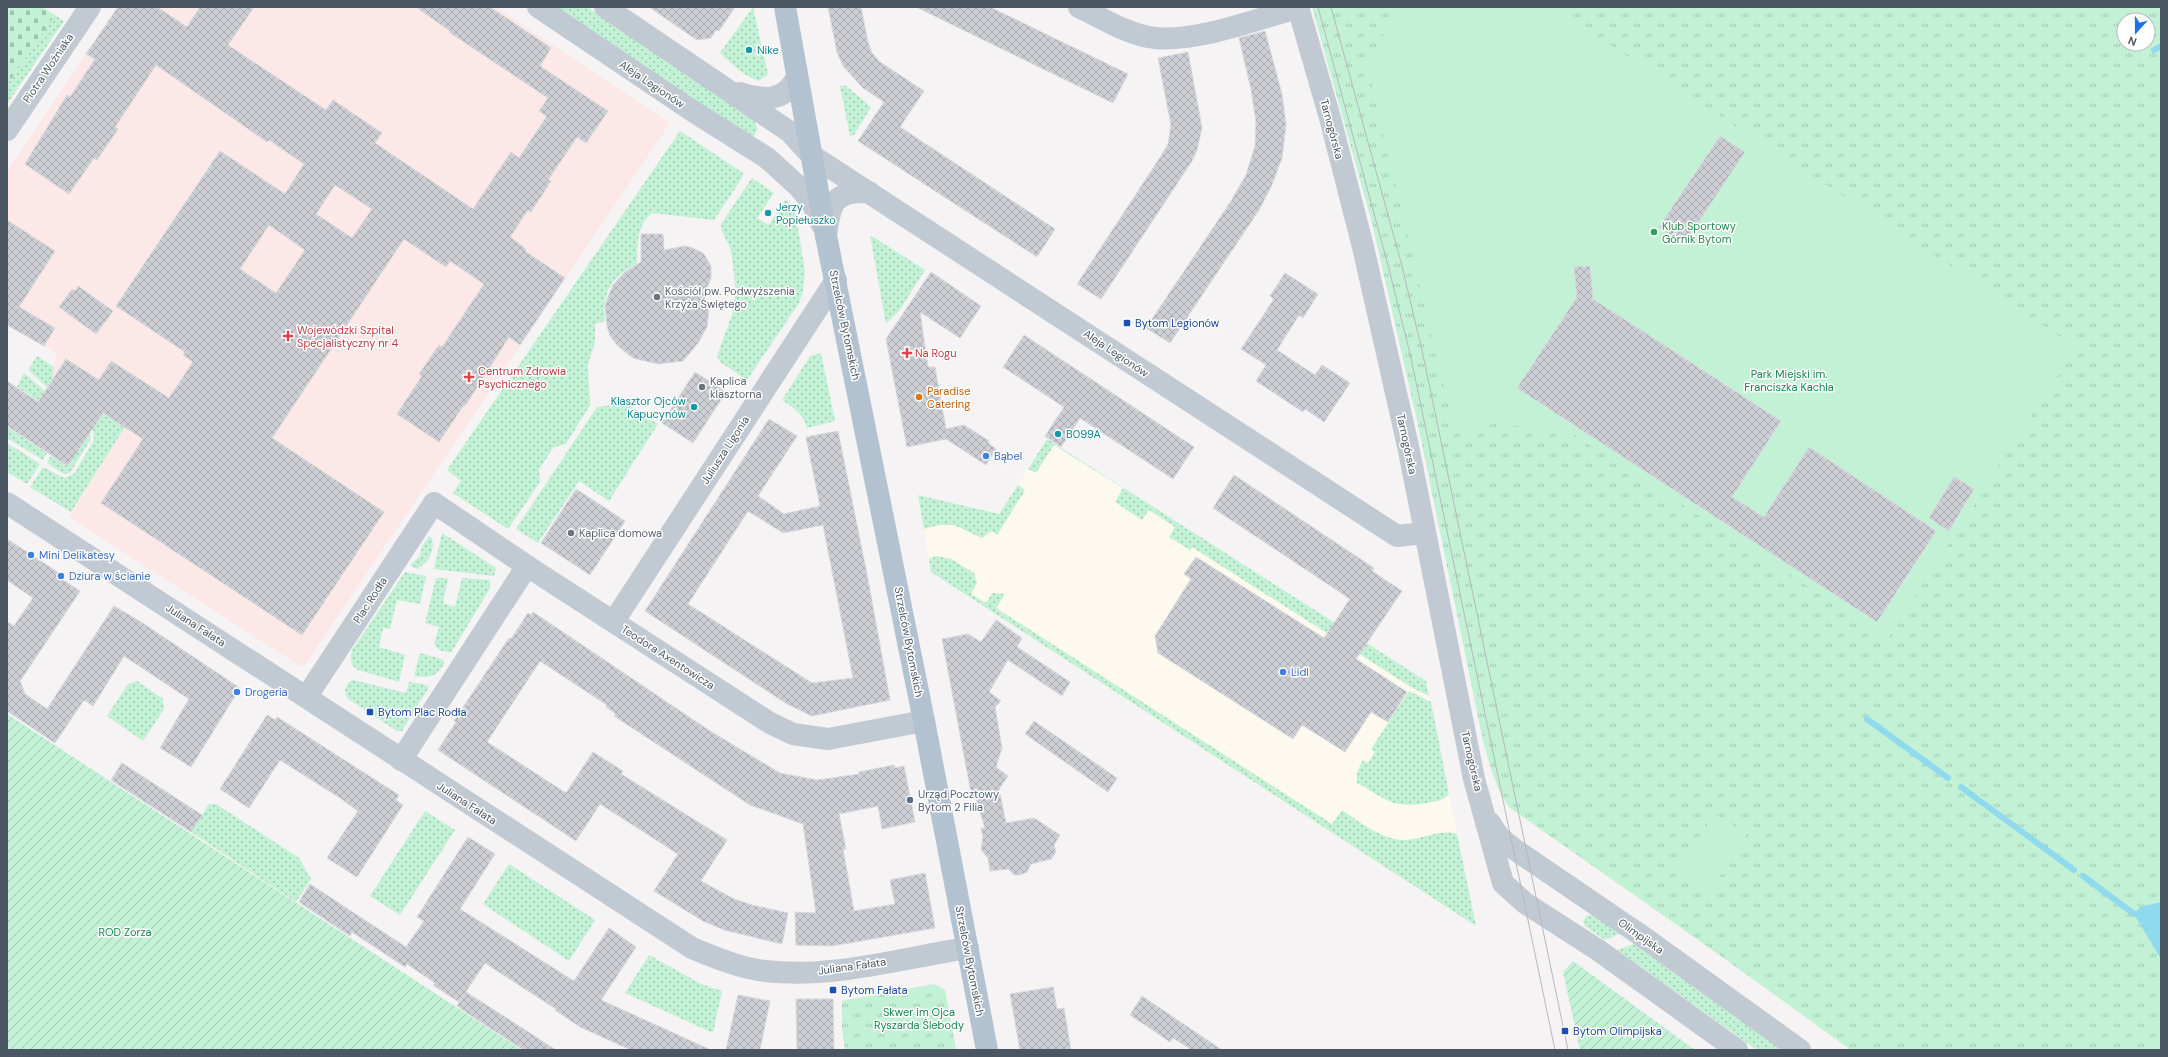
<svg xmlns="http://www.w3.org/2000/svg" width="2168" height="1057" font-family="'DM Sans',sans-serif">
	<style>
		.commercial { fill: #fdf9ef }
		.medical { fill: #fce8e6 }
		.grass { fill: url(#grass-dots) }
		.cemetery { fill: url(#cemetery-stones) }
		.park { fill: url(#park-tufts); fill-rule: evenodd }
		.garden { fill: url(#garden-furrows) }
		.pitch { fill: #c3f1d5 }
		.water { fill: #90daee }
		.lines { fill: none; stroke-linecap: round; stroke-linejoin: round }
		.stream { stroke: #90daee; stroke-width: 6 }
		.building { fill: url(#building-cross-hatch); stroke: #d7d9de; fill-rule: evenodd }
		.minor { stroke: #c1cad2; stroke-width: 22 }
		.major { stroke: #b3c2d1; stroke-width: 22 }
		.tram { stroke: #b5b8bd; stroke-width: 1 }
		.culture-dot { fill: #0f9aa8; stroke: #fff; stroke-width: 1.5 }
		.leisure-dot { fill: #2e9e5b; stroke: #fff; stroke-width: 1.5 }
		.worship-dot { fill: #6b7280; stroke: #fff; stroke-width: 1.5 }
		.transit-dot { fill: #1a4fb4; stroke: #fff; stroke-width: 1.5 }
		.health-dot { fill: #e0444e; stroke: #fff; stroke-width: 1.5 }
		.food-dot { fill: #e8710a; stroke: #fff; stroke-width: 1.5 }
		.shop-dot { fill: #3f7fe0; stroke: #fff; stroke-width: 1.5 }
		.service-dot { fill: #5c6f8a; stroke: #fff; stroke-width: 1.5 }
		.labels { text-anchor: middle; stroke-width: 3; stroke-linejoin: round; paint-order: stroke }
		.culture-label { font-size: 11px; fill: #0d838f; stroke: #fff; text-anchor: start }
		.street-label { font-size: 11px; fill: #4a5661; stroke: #fff }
		.leisure-label { font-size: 11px; fill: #27864d; stroke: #fff; text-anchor: start }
		.worship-label { font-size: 11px; fill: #5b616d; stroke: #fff; text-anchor: start }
		.transit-label { font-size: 11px; fill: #164399; stroke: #fff; text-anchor: start }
		.health-label { font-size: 11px; fill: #be3a42; stroke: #fff; text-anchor: start }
		.park-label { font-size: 11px; fill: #17864f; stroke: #fff }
		.food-label { font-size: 11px; fill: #c56008; stroke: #fff; text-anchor: start }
		.shop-label { font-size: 11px; fill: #366cbe; stroke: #fff; text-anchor: start }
		.service-label { font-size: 11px; fill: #4e5e75; stroke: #fff; text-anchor: start }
	</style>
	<defs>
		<pattern id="grass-dots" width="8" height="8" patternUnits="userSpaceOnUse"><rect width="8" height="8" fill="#c3f1d5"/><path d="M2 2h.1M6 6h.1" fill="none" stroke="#a0c6b0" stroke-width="1.8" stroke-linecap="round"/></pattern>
		<pattern id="cemetery-stones" width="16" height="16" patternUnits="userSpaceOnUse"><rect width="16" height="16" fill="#c3f1d5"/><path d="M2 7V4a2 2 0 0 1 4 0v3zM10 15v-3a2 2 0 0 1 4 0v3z" fill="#a0c6b0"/></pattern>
		<pattern id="park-tufts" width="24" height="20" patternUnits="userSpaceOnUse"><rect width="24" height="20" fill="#c3f1d5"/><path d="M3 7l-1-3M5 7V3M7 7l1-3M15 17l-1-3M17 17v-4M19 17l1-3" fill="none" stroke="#a0c6b0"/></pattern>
		<pattern id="garden-furrows" width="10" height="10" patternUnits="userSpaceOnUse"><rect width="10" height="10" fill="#c3f1d5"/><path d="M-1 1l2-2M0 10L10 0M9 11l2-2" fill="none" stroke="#a0c6b0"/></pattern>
		<pattern id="building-cross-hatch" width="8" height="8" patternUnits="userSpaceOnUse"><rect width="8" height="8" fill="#cdcfd5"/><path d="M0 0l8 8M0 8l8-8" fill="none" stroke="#a8abb0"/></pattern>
	</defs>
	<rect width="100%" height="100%" fill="#f5f3f3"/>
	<polygon class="commercial" points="1047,439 1426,681 1476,926 931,572 918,495 999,514"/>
	<polygon class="medical" points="118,7 496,7 670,123 305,665 300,666 69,517 125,427 52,381 57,353 44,346 55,328 7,301 7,171"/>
	<g class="grass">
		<polygon points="554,7 587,7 753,118 758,129 754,136 748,136"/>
		<path d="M753,7L768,74L759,81C743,76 732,64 720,53Z"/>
		<polygon points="55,15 64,21 7,104 7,85"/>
		<polygon points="845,85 871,107 854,135 850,136 840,86"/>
		<path d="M680,131L743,173L742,178L714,220L652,213C636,226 638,244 637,264C611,276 602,294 605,321L595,324V342L588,364L590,405L566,444L554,447L539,469L540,482L508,529L453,493L461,481L447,470Z"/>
		<polygon points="752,178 774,193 757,218 769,225 785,200 794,205 805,271 803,292 799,303 747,380 720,362 717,356 734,309 735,283 731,250 722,231 721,224"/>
		<polygon points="870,235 925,270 899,311 886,324"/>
		<path d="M821,353L835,421L807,428C804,415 793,407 782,400L810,356Z"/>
		<polygon points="37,356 54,367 52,381 125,427 71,512 30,487 43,467 64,478 74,474 94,440 93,429 28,370"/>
		<polygon points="24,373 89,429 91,439 70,473 64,474 47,463 51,456 68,466 88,434 17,387"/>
		<polygon points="619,399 658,424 609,501 579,481 538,543 516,529 597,407 607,406"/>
		<polygon points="7,427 47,453 43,460 7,438"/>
		<polygon points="1047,439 1426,681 1429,696 1411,687 1192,547 1190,550 1169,537 1175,527 1149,510 1142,520 1115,502 1123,488 1054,445 1036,473 1028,469"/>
		<polygon points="7,443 40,464 27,484 7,472"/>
		<polygon points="1018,485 1025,490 1024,492 997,535 992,531 982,538 954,525 938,525 924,529 918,495 999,514"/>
		<polygon points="442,533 496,568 494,576 434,569"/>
		<path d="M429,536L432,538C435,552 429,562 417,569L410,565L419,557L422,547Z"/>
		<path d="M936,556L951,559L974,573L977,583L971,594L986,603L992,593L1004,594V596L996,608L1332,824L1342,810C1360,822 1383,841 1406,840C1423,839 1440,829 1457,834L1476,926L931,572L929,559Z"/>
		<path d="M405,572L426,576L420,604L397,600L390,629L383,628L379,647L405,655L399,682L358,670C350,666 350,658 352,650Z"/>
		<polygon points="436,578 448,578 443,603 455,607 462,578 490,580 490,588 451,653 439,650 434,644 439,627 425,623"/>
		<path d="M420,653L442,659L445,662C438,676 429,679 414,676Z"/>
		<polygon points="353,680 406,693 409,682 423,684 429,687 402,731 397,731 347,698 345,690 348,683"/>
		<polygon points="137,681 163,699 164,709 143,741 107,716 128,684"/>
		<path d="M1409,691L1431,702L1449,794C1443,801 1436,801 1427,803C1392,809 1386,799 1357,783C1356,773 1359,767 1363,760L1368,763L1375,752L1371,749Z"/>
		<polygon points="209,804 216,804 299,858 311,879 296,902 191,832"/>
		<polygon points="425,811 455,830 400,915 370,896"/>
		<polygon points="509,864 595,920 569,961 483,904"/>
		<polygon points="1589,915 1597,916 1621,933 1605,940 1585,926 1583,922 1586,916"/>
		<polygon points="1634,944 1782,1050 1757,1050 1617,950"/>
		<polygon points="649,955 701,984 722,991 713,1033 625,993"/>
	</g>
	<polygon class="cemetery" points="7,7 42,7 55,15 7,85"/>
	<g class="park">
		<path d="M1312,7H2161V1050H1851L1704,944L1510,808C1495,789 1490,764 1483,741L1418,425L1372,223ZM2124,20H2148V44H2124Z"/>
		<polygon points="934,984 945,990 956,1049 845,1050 842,1028 842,1001"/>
	</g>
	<g class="garden">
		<polygon points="7,714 522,1050 7,1050"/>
		<polygon points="1573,961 1695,1050 1580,1050 1563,972"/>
	</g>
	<g class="pitch">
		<polygon points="1400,7 1552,7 2076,347 1888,638 1562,427 1530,429 1503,423 1462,428 1452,419 1367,62"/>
		<polygon points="1715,814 1747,834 1711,890 1679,869"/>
	</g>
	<polygon class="water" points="2161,902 2161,959 2134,914 2140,907"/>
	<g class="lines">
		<g class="stream">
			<polyline points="2154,50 2161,46"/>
			<polyline points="1867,719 1948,778"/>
			<polyline points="1961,787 2074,870"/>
			<polyline points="2083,876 2134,914"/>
		</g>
	</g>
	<g class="building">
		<path d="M118,7H157L187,27L200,7H254L228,45L326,110L333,100L382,133L375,143L473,209L511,152L519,158L547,116L539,111L548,98L449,32L450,31L416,7H490L551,48L540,66L608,111L586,143L577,137L548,180L551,181L531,212L528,210L510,237L526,249L525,251L565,278L520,345L509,337L465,406L464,405L439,442L397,414L422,376L419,374L439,345L442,347L484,284L450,261L446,267L404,239L272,438L384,512L302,635L101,503L143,439L103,413L68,466L7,426V381L38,402L66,359L99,380L111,361L169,398L193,362L183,355L185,352L116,306L220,151L285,194L304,164L269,140L267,142L156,65L115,127L118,129L97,160L94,158L69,194L25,164L67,95L70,97L95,59L86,54ZM335,185L372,209L352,238L316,214ZM269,225L305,250L276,293L240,269Z"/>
		<polygon points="649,7 735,7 719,31 716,30 711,38 697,40"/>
		<polygon points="828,7 861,7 868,42 872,53 880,62 924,91 900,127 1055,229 1037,257 858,141 884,102 863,88 843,66 837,52"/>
		<polygon points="916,7 990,7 1128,74 1113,103"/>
		<polygon points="1265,31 1282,94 1286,124 1282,158 1271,187 1259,210 1170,343 1146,328 1231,201 1246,175 1255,146 1256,122 1251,89 1239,38"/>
		<polygon points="1188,52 1202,128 1197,150 1192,161 1101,299 1077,284 1161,156 1168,144 1171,125 1158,58"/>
		<polygon points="1720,136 1745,152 1684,244 1659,227"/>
		<polygon points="7,220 55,251 19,307 55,328 44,346 7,325"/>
		<polygon points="641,234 663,234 664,250 685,246 693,248 704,254 711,266 711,278 705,292 709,308 707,327 698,343 683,361 658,364 633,358 618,346 610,336 607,326 605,305 613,285 625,272 641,262"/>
		<polygon points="1590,266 1593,299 1781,421 1732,497 1764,517 1809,447 1936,531 1877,622 1517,388 1577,297 1574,267"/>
		<polygon points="931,272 981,306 960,338 920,312 928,367 935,367 946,429 964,425 989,441 988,443 996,449 986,465 946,439 907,447 886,339"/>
		<polygon points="1285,273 1318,294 1303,318 1299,315 1277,350 1315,375 1322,365 1350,383 1324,422 1305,409 1303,412 1256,381 1266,365 1241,349 1274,299 1270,296"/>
		<polygon points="78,286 113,311 96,334 59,307 72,289 75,291"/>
		<polygon points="1024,335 1194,447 1173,479 1080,418 1061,447 1045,436 1064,407 1003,367"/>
		<polygon points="695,372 726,392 693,443 662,423"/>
		<path d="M769,419L797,436L758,496L784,514L820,506L806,437L838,431L867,574L890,700L812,716L787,704L645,611ZM748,511L783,533L823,525L853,678L812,683L688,604Z"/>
		<polygon points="1234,475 1374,568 1372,571 1402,591 1356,659 1407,692 1388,722 1371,712 1345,752 1302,725 1293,739 1158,653 1155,636 1191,579 1184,574 1196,557 1324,638 1350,599 1213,508"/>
		<polygon points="1954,477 1974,489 1949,531 1929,518"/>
		<polygon points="576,489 625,521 590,575 541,543"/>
		<polygon points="7,539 62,575 60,578 80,591 20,681 25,694 47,709 114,606 141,622 240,688 191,767 160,748 189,699 124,656 93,706 84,700 55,743 7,711 7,622 14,626 33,598 7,580"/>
		<polygon points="533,612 710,731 780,773 817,780 859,774 859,772 894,765 895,768 904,766 915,822 882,829 878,806 839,814 846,849 843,849 854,911 895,904 890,880 925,873 935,928 832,946 796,945 795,912 816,913 803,824 750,805 614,716 616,714 606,707 607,705 540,661 487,742 566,793 593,752 623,771 621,774 727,840 701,881 734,899 752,905 788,913 782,944 724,930 703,921 654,891 678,854 600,804 576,841 438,750 456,722 454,721 509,638 511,639 528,613 532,615"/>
		<polygon points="996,620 1022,638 1017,647 1070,682 1062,696 1008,660 989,692 1001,701 995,707 1002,748 996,767 1008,776 999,789 1006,823 1034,818 1060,835 1054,845 1056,852 1051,859 1031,864 1027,872 1020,875 1014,875 1008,869 990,871 988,858 981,850 983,837 981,828 985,828 976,799 972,798 942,639 968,634 981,642"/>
		<polygon points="267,715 275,720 277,717 399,795 396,800 403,805 357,877 327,858 358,811 340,798 280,760 249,808 220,789"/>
		<polygon points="1034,721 1117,778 1108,792 1025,734"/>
		<polygon points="122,763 202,815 191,832 111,780"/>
		<polygon points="468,837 495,854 460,909 574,981 609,928 636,947 601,1000 711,1050 631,1050 580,1027 555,1010 556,1009 485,963 459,1002 433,985 435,983 407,964 405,967 352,932 350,936 299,902 310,884 406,947 424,921 417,917"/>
		<polygon points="1053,987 1057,1009 1064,1008 1071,1050 1020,1050 1010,994"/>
		<polygon points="466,992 516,1024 556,1050 524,1050 476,1019 457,1006"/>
		<polygon points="738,995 770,1001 760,1050 726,1050"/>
		<polygon points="1142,996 1222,1050 1192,1050 1173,1038 1170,1042 1130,1015"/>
		<polygon points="796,999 833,999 834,1050 797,1050"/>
	</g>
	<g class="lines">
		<g class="minor">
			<polyline points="538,7 691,110 767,158 799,187 812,203 822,225"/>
			<polyline points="605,7 790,132 811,155 1397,536 1425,533"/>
			<path d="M1079,7C1102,18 1128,35 1155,38C1199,42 1255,19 1298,8"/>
			<polyline points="1298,7 1330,118 1363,247 1408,446 1474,779 1503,883 1525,903 1598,950 1737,1050"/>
			<path d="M740,93C764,100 784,103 797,77"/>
			<polyline points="7,130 90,7"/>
			<path d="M826,236C830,204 832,191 869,192"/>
			<path d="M7,503L692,948C716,958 740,968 765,971C833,979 901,958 968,948"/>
			<polyline points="614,621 836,280"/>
			<polyline points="307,696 434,503 527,566 770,723 793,734 828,739 924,721"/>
			<polyline points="401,760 527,566"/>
			<polyline points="1490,823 1500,838 1514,849 1639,934 1800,1050"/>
		</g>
		<polyline class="major" points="785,7 826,236 924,721 987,1050"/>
		<g class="tram">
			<polyline points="1318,7 1389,269 1411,358 1555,1050"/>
			<polyline points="1331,7 1402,266 1423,355 1568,1050"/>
		</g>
	</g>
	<g class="culture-dot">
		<circle cx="749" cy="50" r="4"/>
		<circle cx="768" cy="213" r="4"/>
		<circle cx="694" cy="407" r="4"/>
		<circle cx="1058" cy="434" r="4"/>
	</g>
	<circle class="leisure-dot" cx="1654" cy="232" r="4"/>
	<g class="worship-dot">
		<circle cx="657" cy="297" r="4"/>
		<circle cx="702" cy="387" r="4"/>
		<circle cx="571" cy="533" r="4"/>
	</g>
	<g class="transit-dot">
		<rect x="1123" y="319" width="8" height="8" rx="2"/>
		<rect x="366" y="708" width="8" height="8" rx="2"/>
		<rect x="829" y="986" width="8" height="8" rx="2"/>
		<rect x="1561" y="1027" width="8" height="8" rx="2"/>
	</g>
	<g class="health-dot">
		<path d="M286 330h4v4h4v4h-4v4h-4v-4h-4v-4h4z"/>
		<path d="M905 347h4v4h4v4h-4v4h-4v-4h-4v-4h4z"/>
		<path d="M467 371h4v4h4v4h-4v4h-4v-4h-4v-4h4z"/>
	</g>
	<circle class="food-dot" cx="919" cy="397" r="4"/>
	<g class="shop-dot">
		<circle cx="986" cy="456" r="4"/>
		<circle cx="31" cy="555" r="4"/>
		<circle cx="61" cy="576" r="4"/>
		<circle cx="1283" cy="672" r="4"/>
		<circle cx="237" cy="692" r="4"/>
	</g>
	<circle class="service-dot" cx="910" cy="800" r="4"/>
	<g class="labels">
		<g class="culture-label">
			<text x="757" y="54">Nike</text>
			<text x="776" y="211">Jerzy<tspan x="776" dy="13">Popiełuszko</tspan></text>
			<text x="686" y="405" text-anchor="end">Klasztor Ojców<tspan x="686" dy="13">Kapucynów</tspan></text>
			<text x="1066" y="438">B099A</text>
		</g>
		<g class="street-label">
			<text transform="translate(48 68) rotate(-56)" y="4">Piotra Woźniaka</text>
			<text transform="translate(652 84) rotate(34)" y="4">Aleja Legionów</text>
			<text transform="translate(1332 129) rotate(75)" y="4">Tarnogórska</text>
			<text transform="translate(845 325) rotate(78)" y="4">Strzelców Bytomskich</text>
			<text transform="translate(1116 353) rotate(34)" y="4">Aleja Legionów</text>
			<text transform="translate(1407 444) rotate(78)" y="4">Tarnogórska</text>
			<text transform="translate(725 450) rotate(-57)" y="4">Juliusza Ligonia</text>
			<text transform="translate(370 600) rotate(-57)" y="4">Plac Rodła</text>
			<text transform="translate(196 625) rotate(33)" y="4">Juliana Fałata</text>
			<text transform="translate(909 642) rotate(79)" y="4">Strzelców Bytomskich</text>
			<text transform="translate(668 657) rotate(33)" y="4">Teodora Axentowicza</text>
			<text transform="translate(1472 761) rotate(77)" y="4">Tarnogórska</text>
			<text transform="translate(467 803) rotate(33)" y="4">Juliana Fałata</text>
			<text transform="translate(1641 936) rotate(35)" y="4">Olimpijska</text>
			<text transform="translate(970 961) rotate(79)" y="4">Strzelców Bytomskich</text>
			<text transform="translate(852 966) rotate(-8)" y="4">Juliana Fałata</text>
		</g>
		<g class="leisure-label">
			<text x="1662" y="230">Klub Sportowy<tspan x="1662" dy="13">Górnik Bytom</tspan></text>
		</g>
		<g class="worship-label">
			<text x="665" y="295">Kościół pw. Podwyższenia<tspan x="665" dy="13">Krzyża Świętego</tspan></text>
			<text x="710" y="385">Kaplica<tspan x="710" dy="13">klasztorna</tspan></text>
			<text x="579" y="537">Kaplica domowa</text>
		</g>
		<g class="transit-label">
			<text x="1135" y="327">Bytom Legionów</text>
			<text x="378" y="716">Bytom Plac Rodła</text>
			<text x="841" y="994">Bytom Fałata</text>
			<text x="1573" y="1035">Bytom Olimpijska</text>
		</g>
		<g class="health-label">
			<text x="297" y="334">Wojewódzki Szpital<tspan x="297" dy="13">Specjalistyczny nr 4</tspan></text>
			<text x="915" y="357">Na Rogu</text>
			<text x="478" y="375">Centrum Zdrowia<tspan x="478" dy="13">Psychicznego</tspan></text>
		</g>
		<g class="park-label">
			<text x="1789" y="378">Park Miejski im.<tspan x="1789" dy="13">Franciszka Kachla</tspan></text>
			<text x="125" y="936">ROD Zorza</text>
			<text x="919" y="1016">Skwer im Ojca<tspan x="919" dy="13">Ryszarda Ślebody</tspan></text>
		</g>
		<g class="food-label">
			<text x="927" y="395">Paradise<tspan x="927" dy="13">Catering</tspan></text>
		</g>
		<g class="shop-label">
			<text x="994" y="460">Bąbel</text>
			<text x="39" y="559">Mini Delikatesy</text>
			<text x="69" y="580">Dziura w ścianie</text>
			<text x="1291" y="676">Lidl</text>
			<text x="245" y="696">Drogeria</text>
		</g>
		<g class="service-label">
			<text x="918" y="798">Urząd Pocztowy<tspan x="918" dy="13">Bytom 2 Filia</tspan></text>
		</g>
	</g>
	<rect width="2168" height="1057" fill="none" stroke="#4a5661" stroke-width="16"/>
	<g transform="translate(2136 32) rotate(201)"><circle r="19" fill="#ffffff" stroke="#b7bbc0"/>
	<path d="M0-3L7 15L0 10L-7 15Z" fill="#1a73e8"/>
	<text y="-6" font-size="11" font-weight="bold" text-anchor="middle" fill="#4a5661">N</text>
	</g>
</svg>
